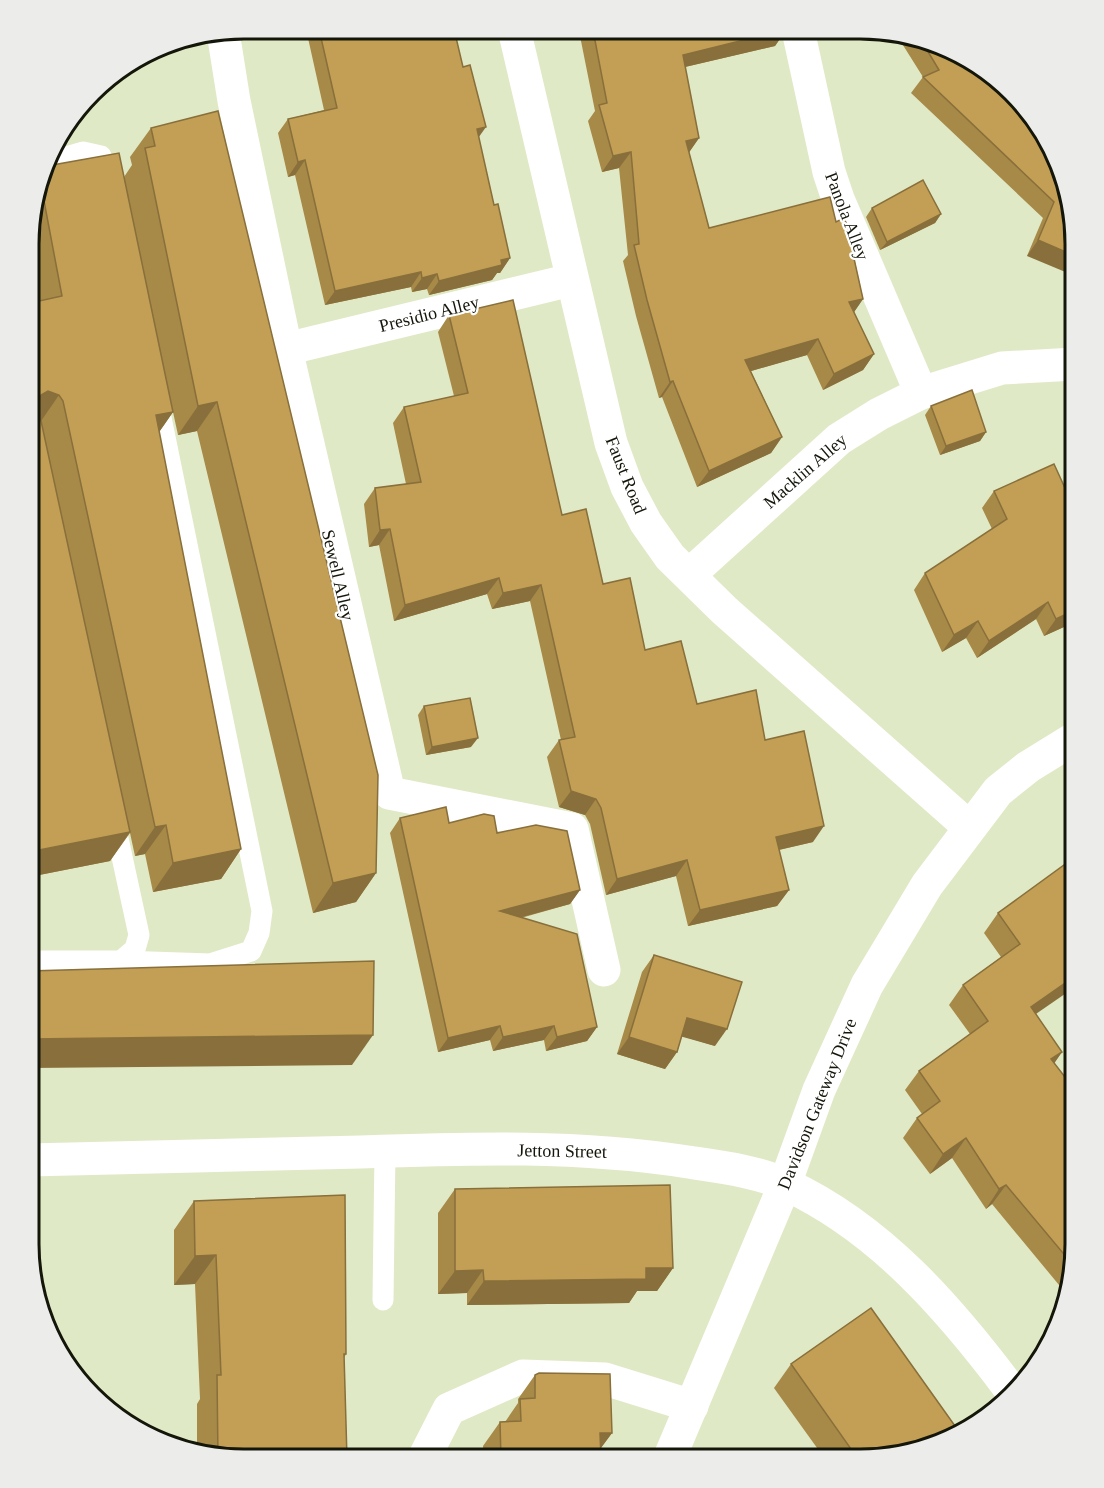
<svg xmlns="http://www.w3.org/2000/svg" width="1104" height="1488" font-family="Georgia,serif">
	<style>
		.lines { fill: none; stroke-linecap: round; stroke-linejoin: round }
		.service { stroke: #fff; stroke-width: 21 }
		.minor { stroke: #fff; stroke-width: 33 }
		.wall { fill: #a78948 }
		.shaded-wall { fill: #886f3b }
		.building { fill: #c29f54; stroke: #886f3b; stroke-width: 1.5 }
		.labels { text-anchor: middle; stroke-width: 4.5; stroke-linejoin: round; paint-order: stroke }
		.street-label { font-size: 18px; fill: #14160a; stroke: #fff }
		.rim { fill: none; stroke: #14160a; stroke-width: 3 }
	</style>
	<rect width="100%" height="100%" fill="#e0e9c5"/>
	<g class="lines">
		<g class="service">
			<polyline points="49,162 83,152 101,156 112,182"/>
			<polyline points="29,961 121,961 135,949 139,935 114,820"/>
			<polyline points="121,961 210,964 251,951 259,933 262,911 157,398"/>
			<polyline points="383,1300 385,1151"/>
		</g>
		<g class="minor">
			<polyline points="514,29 611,443 627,487 646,523 670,557 724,610 969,827"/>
			<polyline points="798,30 829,172 838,199 921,393"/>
			<polyline points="223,32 234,101 286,349 389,793 572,829 604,970"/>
			<polyline points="286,349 571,280"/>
			<polyline points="689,575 839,439 879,414 921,393 1002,368 1075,364"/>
			<path d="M29,1160C140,1157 250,1155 361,1152C471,1148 579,1145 688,1162C721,1167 756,1171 787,1185C880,1228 950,1309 1010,1389"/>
			<polyline points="424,1458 449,1409 523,1376 605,1379 692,1406"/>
			<polyline points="669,1459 785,1184 819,1090 867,985 927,885 998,791 1028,767 1075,738"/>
		</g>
	</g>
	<g class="wall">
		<polygon points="259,29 305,29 261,38"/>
		<polygon points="306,29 454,29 494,205 510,258 500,273 497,273 492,280 429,295 427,289 412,292 411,287 325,305 295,175 288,177 278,133 288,119 324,110"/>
		<polygon points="571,29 786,30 775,46 685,67 699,138 689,152 709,228 836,222 854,257 863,299 854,312 874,354 863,370 823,390 807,355 751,371 782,437 771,453 697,487 662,397 659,398 636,316 623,261 628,255 619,168 602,172 588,121 595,111 580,36 573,39"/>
		<polygon points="896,34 991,73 1076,244 1027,256 1043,218 911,93 923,77"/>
		<polygon points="151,128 376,873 356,902 313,913 197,431 178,435 173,412 159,432 241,849 221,879 153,892 145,854 135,856 130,833 110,861 29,877 30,302 37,301 30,266 30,216 47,166 124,177 132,165 130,157"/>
		<polygon points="872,208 941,214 935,223 880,250 866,217"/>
		<polygon points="449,315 562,515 603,584 645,650 697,704 765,740 813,842 779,850 789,890 777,906 688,926 676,876 606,895 590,824 585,815 559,807 547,757 559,740 561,740 530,601 492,609 487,594 394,621 379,545 369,547 364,504 375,488 406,484 393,423 404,407 454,396 438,332"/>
		<polygon points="931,406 986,432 980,441 940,455 925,415"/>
		<polygon points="1075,484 1075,622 1044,636 1036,619 977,658 966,638 942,652 914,590 925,573 992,529 982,508 994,491 1065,488"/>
		<polygon points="424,706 471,747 426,755 418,715"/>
		<polygon points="400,818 449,823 497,833 580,890 570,904 521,918 597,1027 587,1041 546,1051 544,1040 493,1051 490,1040 438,1052 390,833"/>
		<polygon points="1075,857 1035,1014 1062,1052 1054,1063 1075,1258 1064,1291 992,1204 986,1209 952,1158 930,1174 903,1138 917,1118 922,1114 905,1090 919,1071 970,1034 949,1005 963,985 1001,957 984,933 998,913"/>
		<polygon points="654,955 715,1046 682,1036 677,1052 665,1069 617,1054 642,972"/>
		<polygon points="455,1189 673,1268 657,1291 637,1291 629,1303 467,1305 467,1293 438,1294 438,1213"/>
		<polygon points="194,1201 346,1354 344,1358 347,1458 216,1458 197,1450 197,1404 200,1399 195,1284 174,1285 174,1230"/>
		<polygon points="791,1364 860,1460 825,1459 774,1388"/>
		<polygon points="535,1375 612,1433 600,1449 601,1459 484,1458 483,1446 500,1422 505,1422 518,1403 518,1399"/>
	</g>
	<g class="shaded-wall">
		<polygon points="267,29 305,29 261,38"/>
		<polygon points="579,29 585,30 580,36 573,39"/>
		<polygon points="786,30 775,46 672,70 683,55"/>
		<polygon points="486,127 476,141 477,129"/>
		<polygon points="699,138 688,154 686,141"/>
		<polygon points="631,152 619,168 602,172 613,156"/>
		<polygon points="305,160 295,175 288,177 298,162"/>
		<polygon points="941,214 935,223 880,250 887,242"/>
		<polygon points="1038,240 1075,256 1075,276 1027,256"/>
		<polygon points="510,258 500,273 497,273 492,280 429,295 439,281 501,260"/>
		<polygon points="421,272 411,287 325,305 335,291"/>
		<polygon points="437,274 427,289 412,292 422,278"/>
		<polygon points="863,299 852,315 849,302"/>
		<polygon points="818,339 807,355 734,376 745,360"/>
		<polygon points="874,354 863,370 823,390 834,374"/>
		<polygon points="673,381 662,397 659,398 670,382"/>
		<polygon points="48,391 59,395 39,424 30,421 41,395"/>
		<polygon points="217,402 197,431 178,435 198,406"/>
		<polygon points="173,412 153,441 156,415"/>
		<polygon points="986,432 980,441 940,455 946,446"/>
		<polygon points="782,437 771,453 697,487 709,471"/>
		<polygon points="390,529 379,545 369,547 380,530"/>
		<polygon points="499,578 487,594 394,621 405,605"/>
		<polygon points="541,585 530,601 492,609 503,593"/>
		<polygon points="1048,602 1036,619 977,658 989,641"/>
		<polygon points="1075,610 1075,622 1044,636 1056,619"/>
		<polygon points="978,621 966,638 942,652 954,635"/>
		<polygon points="478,738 471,747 426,755 432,747"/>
		<polygon points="571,791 596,799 585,815 559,807"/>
		<polygon points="166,825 145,854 135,856 155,827"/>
		<polygon points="824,826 813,842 765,853 776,837"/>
		<polygon points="130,832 110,861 29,877 29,852"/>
		<polygon points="241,849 221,879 153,892 173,863"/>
		<polygon points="687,860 676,876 606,895 617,879"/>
		<polygon points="376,873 356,902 313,913 333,883"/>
		<polygon points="580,890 570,904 489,926 500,911"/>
		<polygon points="789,890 777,906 688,926 700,910"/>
		<polygon points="1075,976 1075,987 1017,1027 1031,1007"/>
		<polygon points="687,1018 727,1029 715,1046 676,1035"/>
		<polygon points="500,1026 490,1040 438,1052 448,1038"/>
		<polygon points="554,1026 544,1040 493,1051 503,1037"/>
		<polygon points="597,1027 587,1041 546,1051 557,1037"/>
		<polygon points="373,1035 352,1065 29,1068 29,1039"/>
		<polygon points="629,1037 677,1052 665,1069 617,1054"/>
		<polygon points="1062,1052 1049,1071 1051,1059"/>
		<polygon points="966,1138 952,1158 930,1174 943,1154"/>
		<polygon points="1006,1185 992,1204 986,1209 999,1189"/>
		<polygon points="216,1255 195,1284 174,1285 195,1256"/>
		<polygon points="646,1268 673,1268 657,1291 637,1291 629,1303 467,1305 484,1281"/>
		<polygon points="483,1270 467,1293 438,1294 455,1271"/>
		<polygon points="600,1433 612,1433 595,1456"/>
	</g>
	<g class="building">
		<polygon points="319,29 454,29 463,67 470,65 486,127 477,129 494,205 498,204 510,258 501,260 502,265 439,281 437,274 422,278 421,272 335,291 305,160 298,162 288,119 337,108"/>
		<polygon points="593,30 784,30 683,55 699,138 686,141 709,228 830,197 836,222 844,218 858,251 853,254 863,299 849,302 874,354 834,374 818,339 745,360 782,437 709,471 673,381 670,382 647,300 634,245 639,244 631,152 613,156 599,105 607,103"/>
		<polygon points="924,45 991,73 1053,148 1076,244 1075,256 1038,240 1054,202 923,77 939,70"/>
		<polygon points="218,111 378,775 376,873 333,883 217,402 198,406 145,148 155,146 151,128"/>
		<polygon points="119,153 173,412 156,415 241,849 173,863 166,825 155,827 63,401 59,395 48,391 41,395 38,407 130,832 29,852 30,303 62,296 41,185 47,166"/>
		<polygon points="923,180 941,214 887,242 872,208"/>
		<polygon points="513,300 562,515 586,509 603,584 630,578 645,650 681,641 697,704 756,690 765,740 804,731 824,826 776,837 789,890 700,910 687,860 617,879 601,808 596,799 571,791 559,740 575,737 541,585 503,593 499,578 405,605 390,529 380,530 375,488 421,482 404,407 468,393 449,315"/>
		<polygon points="972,390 986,432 946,446 931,406"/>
		<polygon points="1054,464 1065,488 1075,484 1075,610 1056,619 1048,602 989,641 978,621 954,635 925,573 1007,519 994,491"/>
		<polygon points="470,698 478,738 432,747 424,706"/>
		<polygon points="446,807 449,823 484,814 494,816 497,833 536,825 567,831 580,890 500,911 577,934 597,1027 557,1037 554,1026 503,1037 500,1026 448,1038 400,818"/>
		<polygon points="1075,857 1075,976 1031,1007 1062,1052 1051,1059 1075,1090 1075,1258 1073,1265 1006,1185 999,1189 966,1138 943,1154 917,1118 940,1101 919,1071 988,1021 963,985 1020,944 998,913"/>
		<polygon points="654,955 742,982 727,1029 687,1018 677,1052 629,1037"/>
		<polygon points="374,961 373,1035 29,1039 29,971"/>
		<polygon points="670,1185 673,1268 646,1268 646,1279 484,1281 483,1270 455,1271 455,1189"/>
		<polygon points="345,1195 346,1354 344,1354 347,1458 218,1458 217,1375 221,1375 216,1255 195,1256 194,1201"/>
		<polygon points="871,1308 960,1433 956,1437 858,1459 791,1364"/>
		<polygon points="539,1373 610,1374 612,1433 600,1433 601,1459 501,1458 500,1422 521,1421 520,1399 535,1398 535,1375"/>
	</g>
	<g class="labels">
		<g class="street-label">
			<text transform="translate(847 216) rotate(69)" y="6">Panola Alley</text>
			<text transform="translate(429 314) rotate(-14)" y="6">Presidio Alley</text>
			<text transform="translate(805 471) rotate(-41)" y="6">Macklin Alley</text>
			<text transform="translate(626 475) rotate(68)" y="6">Faust Road</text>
			<text transform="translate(338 575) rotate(77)" y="6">Sewell Alley</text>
			<text transform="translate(817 1104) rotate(-68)" y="6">Davidson Gateway Drive</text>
			<text transform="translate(562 1151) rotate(1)" y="6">Jetton Street</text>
		</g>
	</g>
	<path d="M0 0H1104V1488H0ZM244 39H860A205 205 0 0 1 1065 244V1244A205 205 0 0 1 860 1449H244A205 205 0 0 1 39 1244V244A205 205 0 0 1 244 39Z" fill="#ececeb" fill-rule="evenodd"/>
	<path class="rim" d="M244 39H860A205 205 0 0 1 1065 244V1244A205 205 0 0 1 860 1449H244A205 205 0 0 1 39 1244V244A205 205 0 0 1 244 39Z"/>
</svg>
